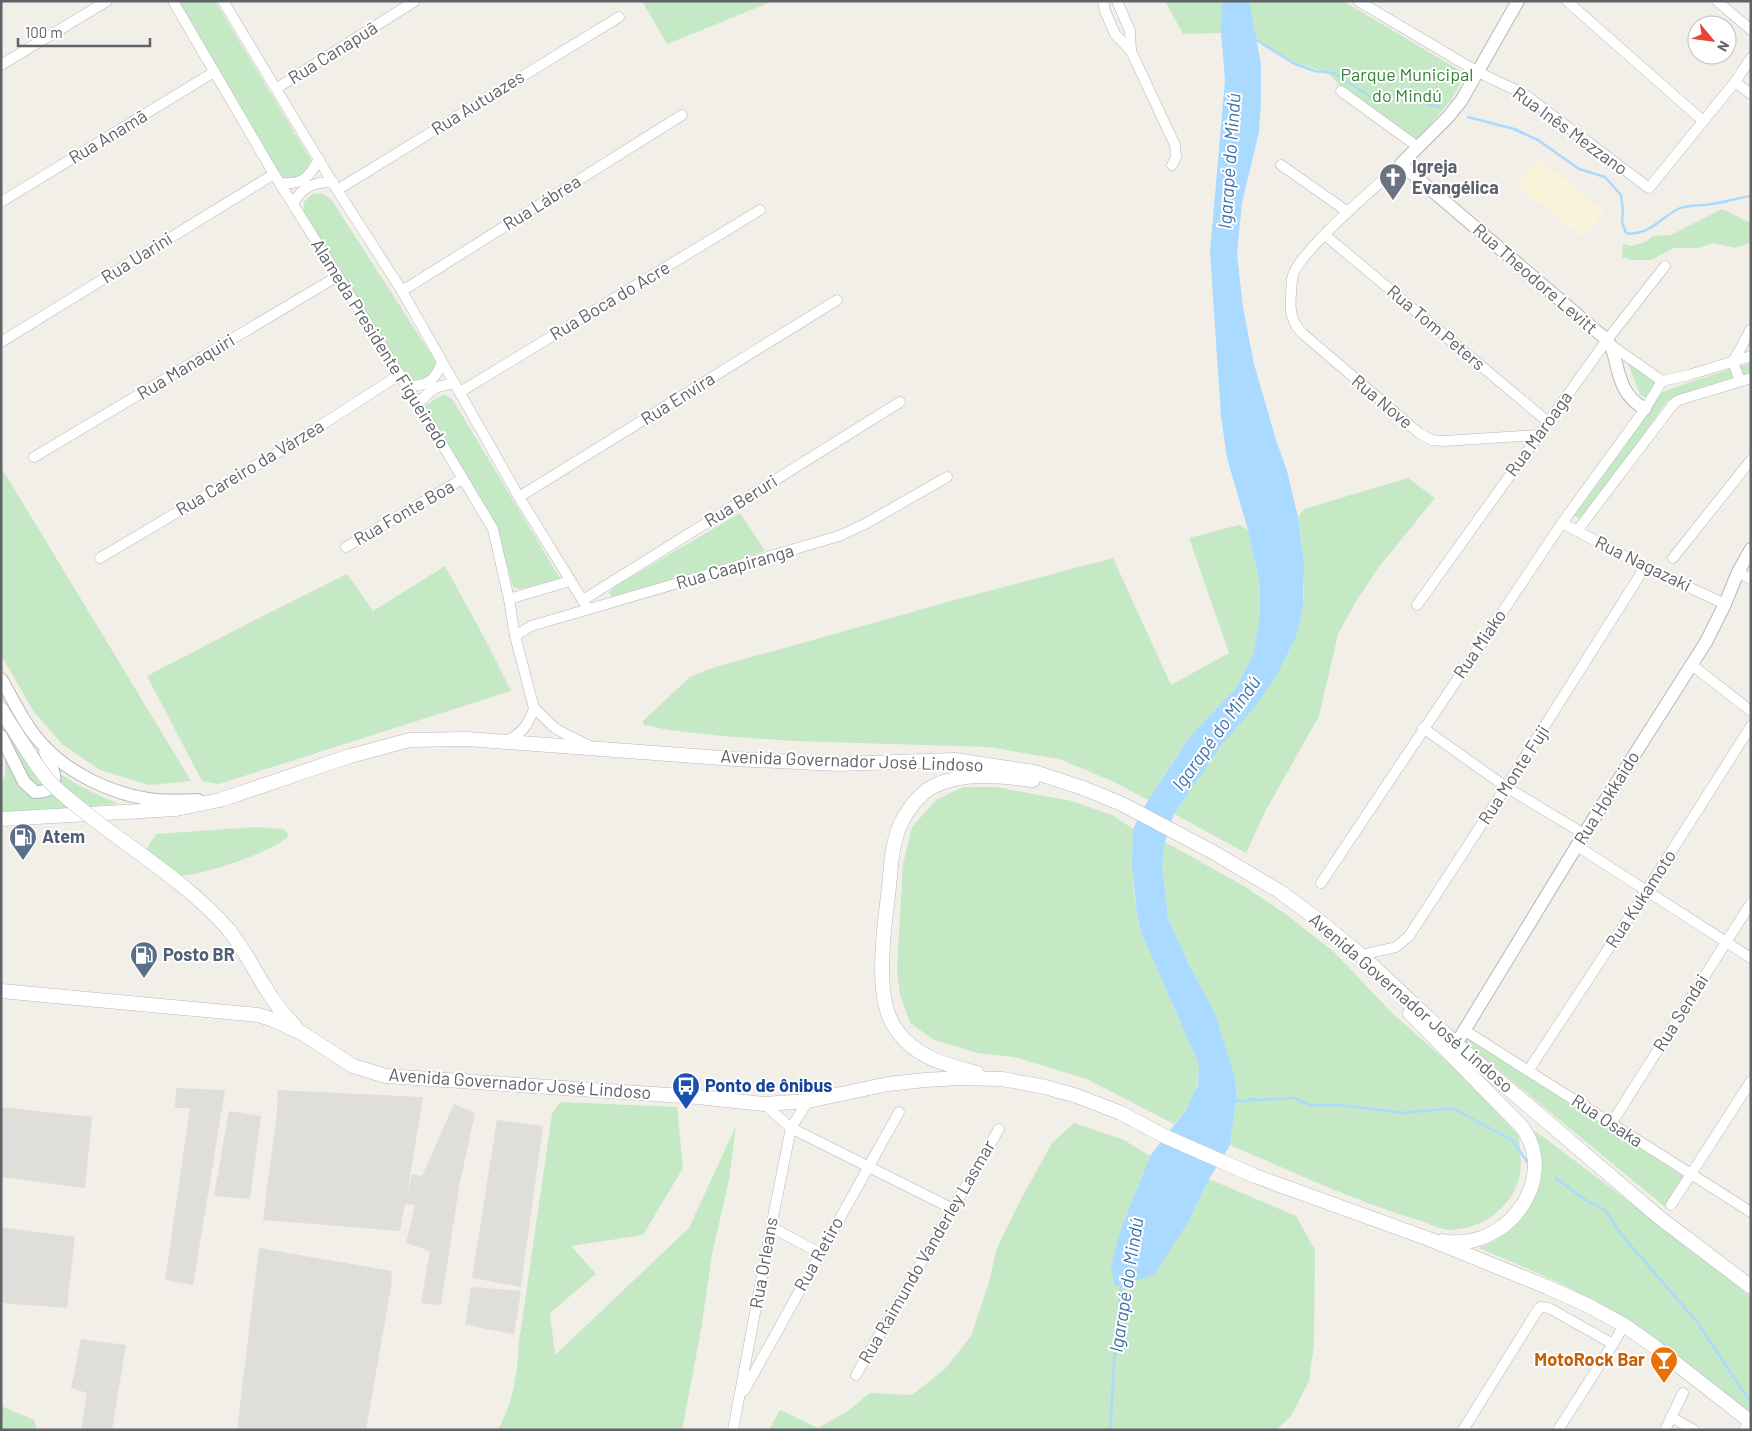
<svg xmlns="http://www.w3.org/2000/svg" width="1752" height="1431" font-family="Barlow,sans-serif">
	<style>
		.industrial { fill: #e0deda }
		.green { fill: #c5e8c5 }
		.sand { fill: #fbf3d9 }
		.water { fill: #aadaff }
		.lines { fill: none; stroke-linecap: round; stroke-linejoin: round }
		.stream { stroke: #aadaff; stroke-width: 2.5 }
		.minor-casing { stroke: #b5b8bc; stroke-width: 11 }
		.tertiary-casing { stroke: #b5b8bc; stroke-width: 14 }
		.secondary-casing { stroke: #b6babf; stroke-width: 15 }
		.minor { stroke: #fff; stroke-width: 10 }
		.tertiary { stroke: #fff; stroke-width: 12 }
		.secondary { stroke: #fff; stroke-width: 14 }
		.secondary-bridge-casing { stroke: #b6babf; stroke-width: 15; stroke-linecap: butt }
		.secondary-bridge { stroke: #fff; stroke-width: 14 }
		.labels { text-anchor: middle; stroke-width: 4; stroke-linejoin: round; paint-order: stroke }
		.street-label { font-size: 18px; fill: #5f6368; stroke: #fff }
		.park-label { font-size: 18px; fill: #348238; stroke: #fff }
		.worship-label { font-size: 18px; font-weight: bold; fill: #5b616d; stroke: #fff; text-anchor: start }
		.service-label { font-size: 18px; font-weight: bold; fill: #4e5e75; stroke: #fff; text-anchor: start }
		.transit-label { font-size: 18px; font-weight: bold; fill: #164399; stroke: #fff; text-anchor: start }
		.food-label { font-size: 18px; font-weight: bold; fill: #c56008; stroke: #fff; text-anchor: end }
		.water-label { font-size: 19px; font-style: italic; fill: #4174aa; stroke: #fff }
	</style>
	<rect width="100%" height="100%" fill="#f1efe8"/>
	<g class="industrial">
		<polygon points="176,1088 225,1090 193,1285 165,1280 190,1108 175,1108"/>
		<polygon points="278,1090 423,1097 407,1195 412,1174 422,1176 454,1104 475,1113 459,1187 441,1305 421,1303 430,1251 406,1243 415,1205 405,1204 400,1231 263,1220 277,1111"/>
		<polygon points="1,1107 92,1117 85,1188 1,1177"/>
		<polygon points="229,1111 261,1116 250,1199 214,1196"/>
		<polygon points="497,1120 543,1126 521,1287 472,1278"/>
		<polygon points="1,1227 75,1237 67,1308 1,1303"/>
		<polygon points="259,1248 392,1271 391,1287 366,1430 237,1430"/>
		<polygon points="471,1287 521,1291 514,1334 465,1325"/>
		<polygon points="81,1339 126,1345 112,1430 81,1430 87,1393 71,1388"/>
	</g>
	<g class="green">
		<path d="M176,1H215L311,160C306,173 298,188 282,178Z"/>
		<polygon points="642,1 773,1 667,44"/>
		<polygon points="1165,1 1343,1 1466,74 1451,100 1416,141 1340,86 1328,73 1295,62 1282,56 1252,35 1221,33 1183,34"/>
		<polygon points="322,193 331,199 436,362 433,376 415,383 405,379 303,213 304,202 312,194"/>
		<polygon points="1722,209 1751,223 1751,242 1736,248 1713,243 1699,248 1674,248 1651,260 1632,260 1622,257 1623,244 1632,246 1645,242 1653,236 1671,235"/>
		<polygon points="1625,355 1654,381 1655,395 1693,381 1751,363 1751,372 1696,389 1667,401 1583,520 1574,516 1645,418 1646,398 1640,395"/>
		<polygon points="444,394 453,400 561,580 519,589 513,587 499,535 423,407"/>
		<polygon points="1,467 191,781 149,785 100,770 63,745 34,712 1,655"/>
		<path d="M1408,478L1435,498L1378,568L1355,603L1338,634L1319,716L1266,810L1246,853L1174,814C1190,791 1205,767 1222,745C1257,700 1295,664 1303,604C1306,575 1302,546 1298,517L1304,509Z"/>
		<polygon points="740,513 765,551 614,599 609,593 614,587"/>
		<polygon points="1239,525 1248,530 1260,585 1259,621 1253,655 1236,688 1196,730 1175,758 1148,800 1112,781 1059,759 989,747 795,741 721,736 669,730 644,725 643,721 690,677 709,669 962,598 1113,558 1171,685 1229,653 1189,538"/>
		<polygon points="445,566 485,639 511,691 219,784 202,781 147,676 249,623 347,574 373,611"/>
		<path d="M1,702C12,720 23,737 37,753C57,777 91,792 119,804L1,814V787L5,775V748L1,739Z"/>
		<path d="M963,787H996L1072,801L1114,816L1133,829C1132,864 1132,899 1141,932L1199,1065C1198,1092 1192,1104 1174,1124L1087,1079L1014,1057L978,1053L934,1040L910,1023L900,994L897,970L903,864L912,827L936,800Z"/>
		<path d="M257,827L283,829L287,832L288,837C269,853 198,878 173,876C165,875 155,869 148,865L147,848L156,834Z"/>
		<path d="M1165,842L1244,886L1287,915L1334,952L1393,1014L1460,1073L1519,1136C1520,1151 1523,1168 1518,1182C1509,1210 1480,1229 1451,1230C1441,1230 1428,1223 1418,1220C1354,1201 1292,1171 1230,1145L1237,1094L1235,1077L1215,1013L1189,965L1168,918L1162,866Z"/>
		<polygon points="1468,1038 1685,1177 1665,1207 1465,1042"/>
		<path d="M560,1102L677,1107L683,1168L643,1235L571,1246L596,1274L550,1313L555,1355L689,1228L736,1126L729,1180L712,1254L701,1330L682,1430H498C514,1399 517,1376 519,1342L552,1114Z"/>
		<polygon points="1074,1123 1124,1140 1150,1156 1121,1229 1188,1222 1209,1179 1296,1216 1315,1250 1314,1344 1309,1381 1291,1416 1276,1430 769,1430 780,1410 818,1428 848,1411 870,1393 912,1395 945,1369 971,1336 989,1282 997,1248 1020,1201 1052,1143"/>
		<path d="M1534,1130L1656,1222L1751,1297V1413C1703,1375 1656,1336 1603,1306C1563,1283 1521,1266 1479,1248C1530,1229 1553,1182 1534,1130Z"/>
		<polygon points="1,1406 34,1420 37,1430 1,1430"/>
	</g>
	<polygon class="sand" points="1538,159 1604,210 1583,237 1517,186"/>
	<polygon class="water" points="1222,1 1249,1 1261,64 1261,100 1259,132 1242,203 1237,254 1243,307 1254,364 1276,440 1287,471 1298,517 1304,565 1303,605 1300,622 1295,639 1276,677 1255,706 1221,746 1174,814 1165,842 1162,866 1168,918 1189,965 1215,1013 1235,1077 1237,1094 1230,1145 1209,1179 1188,1222 1154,1275 1115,1286 1111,1266 1121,1229 1150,1156 1186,1110 1198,1085 1199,1065 1141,932 1137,915 1132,865 1133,829 1148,800 1185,744 1196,730 1236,688 1253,655 1259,621 1260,585 1248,530 1227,458 1221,416 1210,252 1225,80 1221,33"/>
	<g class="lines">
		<g class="stream">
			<polyline points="1255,39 1293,63 1315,71 1334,73 1371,97 1400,95 1439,107"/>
			<path d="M1468,117L1514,129L1538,140L1579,169L1605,177L1621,195L1623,210L1622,222L1626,233C1648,237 1660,218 1678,209C1687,204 1702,206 1712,204C1725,202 1738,198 1751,196"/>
			<polyline points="1233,1101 1247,1101 1249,1099 1256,1100 1294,1098 1310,1105 1337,1105 1403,1113 1452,1108 1512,1140 1528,1163"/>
			<polyline points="1555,1178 1586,1200 1606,1211 1620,1233 1697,1322 1742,1390 1751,1401"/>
			<path d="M1110,1430C1114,1380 1114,1331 1122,1282"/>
		</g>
		<g class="minor-casing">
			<g id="minor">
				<polyline points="173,1 274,174 418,404 493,529 509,599 515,636 534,708 555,728 567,735 590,746"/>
				<polyline points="223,1 334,185 402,291 519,497 588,609"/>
				<polyline points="1103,1 1105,11 1115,34 1131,51 1175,145 1176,157 1172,165"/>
				<polyline points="1117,1 1130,31 1131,51"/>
				<polyline points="1358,1 1478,72 1524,94 1649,188 1735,82 1751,58"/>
				<polyline points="1567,1 1703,121"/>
				<polyline points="1717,1 1751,30"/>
				<polyline points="1,65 107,1"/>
				<polyline points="1735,82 1751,94"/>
				<polyline points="277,88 415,1"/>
				<polyline points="1341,91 1418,147"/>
				<path d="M1401,164C1380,183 1294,255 1292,279C1291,301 1286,316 1302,333L1419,433L1432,440L1444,441L1538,435"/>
				<polyline points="1281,165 1348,212"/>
				<path d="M280,183C302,185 309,178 319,159"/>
				<polyline points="337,190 619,17"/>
				<polyline points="1,202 214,72"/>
				<path d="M293,204C302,187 313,182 333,182"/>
				<polyline points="1325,235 1548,422"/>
				<polyline points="402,291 682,115"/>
				<polyline points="1,342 274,174"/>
				<polyline points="1611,345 1662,381"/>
				<polyline points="1740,381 1733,362 1751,329"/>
				<path d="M406,385C426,388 435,381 442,362"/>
				<polyline points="460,392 760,210"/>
				<path d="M418,404C430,390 435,385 455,384"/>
				<polyline points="34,457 338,276"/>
				<polyline points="519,497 837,300"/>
				<polyline points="1562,523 1645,567 1725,604"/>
				<polyline points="1577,531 1674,403 1679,400 1751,378"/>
				<polyline points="346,547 462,479"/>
				<polyline points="100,558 292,444 399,375"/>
				<polyline points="1673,558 1751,460"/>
				<polyline points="1738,572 1751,579"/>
				<polyline points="509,599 570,581"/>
				<polyline points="583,600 900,402"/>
				<polyline points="1417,605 1607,340 1665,266"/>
				<polyline points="515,636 531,626 839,536 865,524 947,477"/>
				<polyline points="1692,665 1751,711"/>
				<polyline points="1423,728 1506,787 1584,834"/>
				<path d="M505,742C522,733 528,726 534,708"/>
				<polyline points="1577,846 1751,958"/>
				<polyline points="1321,883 1562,523 1645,409 1662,381 1689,375 1751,356"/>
				<polyline points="1361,955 1396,947 1409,936 1506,787 1645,567"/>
				<polyline points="1464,1030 1751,1212"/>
				<polyline points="1528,1071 1647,890 1751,726"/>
				<polyline points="764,1104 791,1128 953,1209"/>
				<polyline points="1611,1124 1751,903"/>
				<polyline points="1671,1205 1751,1081"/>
				<polyline points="771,1227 820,1253"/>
				<polyline points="856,1375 999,1129"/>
				<polyline points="744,1391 899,1112"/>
				<polyline points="1671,1417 1694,1430"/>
				<polyline points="733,1430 771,1227 791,1128 808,1101"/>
				<polyline points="1463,1430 1539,1308 1541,1307 1549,1308 1613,1344"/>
				<polyline points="1558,1430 1613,1344 1624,1325"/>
				<polyline points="1665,1430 1683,1393"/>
				<polyline points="1744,1430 1749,1421"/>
			</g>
		</g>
		<g class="tertiary-casing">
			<g id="tertiary">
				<path d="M1518,1L1461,101L1448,117L1401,164L1607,340C1612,346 1613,351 1615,359C1620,381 1624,397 1645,409"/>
				<path d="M1,679C14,701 25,726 42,744C68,773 110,793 148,799C165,802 181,801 198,800"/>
				<path d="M1,736L24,782L35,792C65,792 53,768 45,752"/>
				<polyline points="1456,1044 1584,834 1706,642 1725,604 1738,572 1751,549"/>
			</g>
		</g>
		<g class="secondary-casing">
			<g id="secondary">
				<polyline points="1,709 8,721"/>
				<polyline points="1,819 176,809 220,800 350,756 410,740 467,739 734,759 838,764 955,760 1034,772 1083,788 1122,804 1211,851 1279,891 1313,916 1361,955 1456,1044 1660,1218 1751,1287"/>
				<path d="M229,930C253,961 266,998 295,1026"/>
				<polyline points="1,991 258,1015 271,1019 302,1033 353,1066 386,1076 698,1097 764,1104 808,1101 888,1084 925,1080 959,1078 1002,1079 1045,1087 1077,1096 1121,1113 1164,1136 1255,1176 1429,1239 1547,1287 1589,1306 1624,1325 1655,1347 1751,1422"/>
				<path d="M1410,1013L1521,1126C1562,1179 1505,1253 1443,1241"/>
				<path d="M977,1073C947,1065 917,1058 898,1032C889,1021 884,1004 883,990C880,956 885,921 889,887C891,865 892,841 902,821C909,808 920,794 932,787C963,771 1000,776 1033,780"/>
			</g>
		</g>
		<use href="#minor" class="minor"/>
		<use href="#tertiary" class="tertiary"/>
		<use href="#secondary" class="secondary"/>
		<g class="secondary-bridge-casing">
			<path id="secondary-bridge" d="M8,721C23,742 38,772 57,789C112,839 180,874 229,930"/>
		</g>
		<use href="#secondary-bridge" class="secondary-bridge"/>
	</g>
	<defs>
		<g id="church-pin" transform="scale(1.4375)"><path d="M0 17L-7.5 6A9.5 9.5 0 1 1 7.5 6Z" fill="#6b7280" stroke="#fff"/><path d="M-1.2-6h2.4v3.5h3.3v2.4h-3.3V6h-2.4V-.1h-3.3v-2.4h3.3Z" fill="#fff"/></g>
		<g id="fuel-pin" transform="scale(1.4375)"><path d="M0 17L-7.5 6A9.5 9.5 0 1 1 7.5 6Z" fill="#5c6f8a" stroke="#fff"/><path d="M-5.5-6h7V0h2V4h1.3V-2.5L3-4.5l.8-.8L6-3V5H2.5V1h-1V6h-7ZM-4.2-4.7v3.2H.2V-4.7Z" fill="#fff"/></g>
		<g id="bus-pin" transform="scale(1.4375)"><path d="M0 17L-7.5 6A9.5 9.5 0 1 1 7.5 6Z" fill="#1a4fb4" stroke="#fff"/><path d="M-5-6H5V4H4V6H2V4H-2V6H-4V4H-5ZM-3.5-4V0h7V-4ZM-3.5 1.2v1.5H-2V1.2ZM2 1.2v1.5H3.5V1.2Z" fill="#fff"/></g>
		<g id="bar-pin" transform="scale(1.4375)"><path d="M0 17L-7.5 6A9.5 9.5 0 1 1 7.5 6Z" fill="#e8710a" stroke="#fff"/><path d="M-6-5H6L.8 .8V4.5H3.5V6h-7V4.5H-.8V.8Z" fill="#fff"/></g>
	</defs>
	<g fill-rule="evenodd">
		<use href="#church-pin" x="1393" y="177"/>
		<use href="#fuel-pin" x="23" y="837"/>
		<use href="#fuel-pin" x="144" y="955"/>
		<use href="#bus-pin" x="686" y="1086"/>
		<use href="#bar-pin" x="1664" y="1360"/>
	</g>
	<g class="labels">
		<g class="street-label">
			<text transform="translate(333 53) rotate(-32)" y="6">Rua Canapuã</text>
			<text transform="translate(478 103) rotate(-32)" y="6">Rua Autuazes</text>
			<text transform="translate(1570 131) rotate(36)" y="6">Rua Inês Mezzano</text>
			<text transform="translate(108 137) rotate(-31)" y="6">Rua Anamã</text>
			<text transform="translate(542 203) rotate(-32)" y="6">Rua Lábrea</text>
			<text transform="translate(137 258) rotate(-32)" y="6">Rua Uarini</text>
			<text transform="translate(1535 279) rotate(41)" y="6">Rua Theodore Levitt</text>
			<text transform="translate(610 301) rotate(-31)" y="6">Rua Boca do Acre</text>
			<text transform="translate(1436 328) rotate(40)" y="6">Rua Tom Peters</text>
			<text transform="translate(380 344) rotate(58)" y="6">Alameda Presidente Figueiredo</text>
			<text transform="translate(186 367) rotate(-31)" y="6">Rua Manaquiri</text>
			<text transform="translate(678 399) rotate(-32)" y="6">Rua Envira</text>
			<text transform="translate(1382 402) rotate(40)" y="6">Rua Nove</text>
			<text transform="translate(1539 434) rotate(-54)" y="6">Rua Maroaga</text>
			<text transform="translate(250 468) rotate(-31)" y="6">Rua Careiro da Várzea</text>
			<text transform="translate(741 501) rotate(-32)" y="6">Rua Beruri</text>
			<text transform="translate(404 513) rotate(-30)" y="6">Rua Fonte Boa</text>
			<text transform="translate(1643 564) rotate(26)" y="6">Rua Nagazaki</text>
			<text transform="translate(735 567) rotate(-16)" y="6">Rua Caapiranga</text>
			<text transform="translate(1480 644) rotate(-56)" y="6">Rua Miako</text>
			<text transform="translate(852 761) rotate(2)" y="6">Avenida Governador José Lindoso</text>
			<text transform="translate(1514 775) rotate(-57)" y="6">Rua Monte Fuji</text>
			<text transform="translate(1607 798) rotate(-58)" y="6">Rua Hokkaido</text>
			<text transform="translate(1641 899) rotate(-57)" y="6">Rua Kukamoto</text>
			<text transform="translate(1411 1003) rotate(41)" y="6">Avenida Governador José Lindoso</text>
			<text transform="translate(1681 1013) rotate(-58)" y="6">Rua Sendai</text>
			<text transform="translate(520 1084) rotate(4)" y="6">Avenida Governador José Lindoso</text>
			<text transform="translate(1607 1121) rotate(33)" y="6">Rua Osaka</text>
			<text transform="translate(927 1252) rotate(-60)" y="6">Rua Raimundo Vanderley Lasmar</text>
			<text transform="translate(819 1254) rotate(-61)" y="6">Rua Retiro</text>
			<text transform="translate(764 1263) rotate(-80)" y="6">Rua Orleans</text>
		</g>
		<g class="park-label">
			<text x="1407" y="81">Parque Municipal<tspan x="1407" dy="21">do Mindú</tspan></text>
		</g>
		<g class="worship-label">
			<text x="1412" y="173">Igreja<tspan x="1412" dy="21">Evangélica</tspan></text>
		</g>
		<g class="service-label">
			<text x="42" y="843">Atem</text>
			<text x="163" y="961">Posto BR</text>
		</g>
		<g class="transit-label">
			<text x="705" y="1092">Ponto de ônibus</text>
		</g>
		<g class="food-label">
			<text x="1645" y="1366">MotoRock Bar</text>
		</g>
		<g class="water-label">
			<text transform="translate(1229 161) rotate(-86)" y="7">Igarapé do Mindú</text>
			<text transform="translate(1216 733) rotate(-54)" y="7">Igarapé do Mindú</text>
			<text transform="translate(1126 1285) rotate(-81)" y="7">Igarapé do Mindú</text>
		</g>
	</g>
	<rect width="1752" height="1431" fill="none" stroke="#5f6368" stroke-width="5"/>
	<g transform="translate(1712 40) rotate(119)"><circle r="24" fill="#ffffff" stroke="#bfc1c3"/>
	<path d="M0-4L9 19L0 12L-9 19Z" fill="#ea4335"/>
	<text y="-8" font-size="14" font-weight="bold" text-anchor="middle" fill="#5f6368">N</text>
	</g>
	<path d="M18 38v8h132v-8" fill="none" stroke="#5f6368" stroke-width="2.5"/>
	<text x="25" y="38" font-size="15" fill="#5f6368" stroke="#ffffff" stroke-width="4" paint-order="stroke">100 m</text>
</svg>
